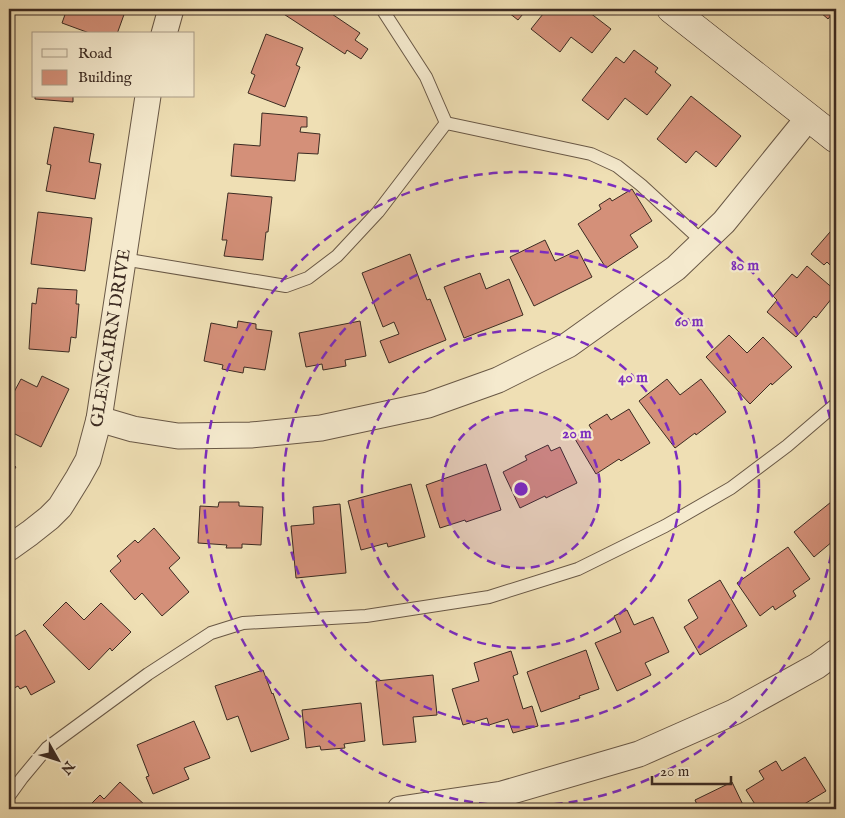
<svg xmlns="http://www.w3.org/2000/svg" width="845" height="818" font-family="'IM FELL English',serif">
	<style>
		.building { fill: #d49079; stroke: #3c2b22 }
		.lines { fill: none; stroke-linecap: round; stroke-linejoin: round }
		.lane-casing { stroke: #695846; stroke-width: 14 }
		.street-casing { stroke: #695846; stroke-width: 27 }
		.secondary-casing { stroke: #3c2b22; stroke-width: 29 }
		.lane { stroke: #f5eace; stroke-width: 12 }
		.street { stroke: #f5eace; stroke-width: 25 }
		.secondary { stroke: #f5eace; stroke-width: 28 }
		.ring { fill: none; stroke: #7b2cbf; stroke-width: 2.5; stroke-dasharray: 9 6 }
		.labels { text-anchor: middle; stroke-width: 4.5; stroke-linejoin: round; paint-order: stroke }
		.street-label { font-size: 18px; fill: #3c2b22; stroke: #f5eace }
		.centre { fill: #7b2cbf; stroke: #f5eace; stroke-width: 2.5 }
		.ring-label { font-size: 15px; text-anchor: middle; font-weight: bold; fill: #7b2cbf; stroke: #f5eace; stroke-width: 4.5; stroke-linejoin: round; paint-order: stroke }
	</style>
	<rect width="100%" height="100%" fill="#efdfb4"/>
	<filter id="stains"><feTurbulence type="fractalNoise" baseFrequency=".004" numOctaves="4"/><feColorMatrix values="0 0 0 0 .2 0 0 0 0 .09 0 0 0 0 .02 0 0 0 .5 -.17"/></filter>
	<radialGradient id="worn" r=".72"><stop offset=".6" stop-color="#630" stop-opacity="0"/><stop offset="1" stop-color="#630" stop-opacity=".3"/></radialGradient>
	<g class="building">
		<polygon points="67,9 126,9 117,34 92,34 62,23"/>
		<polygon points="276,9 327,9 326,10 360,33 355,40 368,49 361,59 347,50 345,54"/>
		<polygon points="504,9 527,9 518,20"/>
		<polygon points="547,9 585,9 611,29 592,53 571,37 560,52 531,29"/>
		<polygon points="811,9 836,9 828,19 820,12 818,14"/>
		<polygon points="266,34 303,48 296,65 300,67 285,107 248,93 255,75 251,73"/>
		<polygon points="634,50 658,68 655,72 671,85 647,115 625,98 608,120 582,100 616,57 624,63"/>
		<polygon points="35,96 73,96 73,102 35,99"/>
		<polygon points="691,96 741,136 716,167 696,151 686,163 657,139"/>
		<polygon points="262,113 307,117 307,127 301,127 300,132 320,134 318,154 298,153 295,181 231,176 234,144 260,146"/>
		<polygon points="54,127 94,134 89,162 101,164 95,199 46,191 51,165 47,164"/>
		<polygon points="632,189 652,221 630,235 638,247 606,268 578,224 601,209 599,205 610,198 612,201"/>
		<polygon points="228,193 272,197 268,232 266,232 263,260 224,256 227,240 222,240"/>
		<polygon points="38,212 92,218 85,271 31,264"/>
		<polygon points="836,225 836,271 827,262 824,265 811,254"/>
		<polygon points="545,240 555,261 578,250 592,277 534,306 510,257"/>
		<polygon points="410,254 427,300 430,299 446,340 389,363 380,341 399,334 394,322 383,327 362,273"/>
		<polygon points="807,266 836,291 836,293 816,318 814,316 796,337 767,312 777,300 773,296 792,274 797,278"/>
		<polygon points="480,273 486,289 509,279 523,315 464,338 444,287"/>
		<polygon points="38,288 77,290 76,304 79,304 76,338 71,337 69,352 29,349 32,303 36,304"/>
		<polygon points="238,321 256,324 256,329 272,331 265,370 244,367 243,373 222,369 223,365 204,361 211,323 237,328"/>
		<polygon points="360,321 366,356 345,360 346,366 323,370 322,364 306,367 299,333"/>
		<polygon points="729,335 747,353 763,337 792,367 772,385 771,383 750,404 706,357"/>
		<polygon points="42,376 69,389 41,447 9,431 9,389 14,392 21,379 37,387"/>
		<polygon points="667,379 680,395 701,379 726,412 696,435 695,433 675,448 639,401"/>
		<polygon points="629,409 650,443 621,461 619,459 596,474 575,439 592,430 589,425 607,414 611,420"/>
		<polygon points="548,445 551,451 560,447 577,483 546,498 545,496 520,508 503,472 527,460 525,456"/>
		<polygon points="9,461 16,467 9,477"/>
		<polygon points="486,464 501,510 466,522 465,520 440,528 426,485"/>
		<polygon points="411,484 425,537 388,547 387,543 361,550 348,501"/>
		<polygon points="836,498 836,545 833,541 814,557 794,532"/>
		<polygon points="219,502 239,502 239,506 263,507 261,545 242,544 242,548 226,548 227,545 198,543 200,506 218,507"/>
		<polygon points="340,504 346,573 296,578 291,526 314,524 313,507"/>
		<polygon points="154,528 180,558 169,568 189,592 162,616 142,593 135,600 110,571 121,561 117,556 135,540 138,543"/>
		<polygon points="788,547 810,579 793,591 796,596 775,610 773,606 760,616 737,583"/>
		<polygon points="720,580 747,626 700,655 684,627 698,618 688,600"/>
		<polygon points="66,602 84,620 101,603 131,632 112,651 110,648 89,670 43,625"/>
		<polygon points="627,610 634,625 653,617 669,652 645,663 651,675 617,691 595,643 621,632 614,616"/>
		<polygon points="25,630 55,682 31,695 26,686 20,689 18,686 9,691 9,640"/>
		<polygon points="586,650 599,689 579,696 580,698 541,712 527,672"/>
		<polygon points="511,651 518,674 513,676 523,709 532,706 538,726 513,733 508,719 489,725 487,718 463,725 452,689 479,681 474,663"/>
		<polygon points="263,670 272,694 273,693 289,739 251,752 238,716 227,720 215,686"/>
		<polygon points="433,675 437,715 413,717 416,742 383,745 376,681"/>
		<polygon points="361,703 365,741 344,744 345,748 321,750 320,746 306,748 302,710"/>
		<polygon points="194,721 210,758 184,768 189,779 153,794 146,777 149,776 137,745"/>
		<polygon points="805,757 826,791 796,809 758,809 746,790 764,779 759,771 776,761 782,771"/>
		<polygon points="120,782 147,807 144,809 86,809 100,795 104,799"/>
		<polygon points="732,782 745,809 699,809 695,800"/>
	</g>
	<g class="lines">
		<g class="lane-casing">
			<g id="lane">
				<polyline points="382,9 426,77 446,123"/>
				<polyline points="123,259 286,286 308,278 337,256 378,212 446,123 591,154 617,166 641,185 703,242"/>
				<polyline points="9,796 22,778 47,748 148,674 211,633 243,623 366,616 489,597 578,569 665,526 731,488 787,446 836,404"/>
			</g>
		</g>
		<g class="street-casing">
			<g id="street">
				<polyline points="164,34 171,9"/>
				<polyline points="99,419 133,429 178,436 251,435 321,428 428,405 498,380 568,345 676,268 724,222 809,117"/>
				<polyline points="9,548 30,533 49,518 60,507 78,478 88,460 99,419 148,96"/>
				<polyline points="400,809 502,794 639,754 734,712 817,666 836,652"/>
			</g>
		</g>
		<g class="secondary-casing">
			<polyline id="secondary" points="671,9 836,139"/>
		</g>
		<use href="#lane" class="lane"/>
		<use href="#street" class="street"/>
		<use href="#secondary" class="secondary"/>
	</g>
	<circle cx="521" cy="489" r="79" fill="#7b2cbf" fill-opacity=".12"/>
	<g class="ring">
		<circle cx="521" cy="489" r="79"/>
		<circle cx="521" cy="489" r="159"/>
		<circle cx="521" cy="489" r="238"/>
		<path d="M836 525A317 317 0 1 1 836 453"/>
	</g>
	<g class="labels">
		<g class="street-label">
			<text transform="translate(110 338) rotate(-81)" y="6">GLENCAIRN DRIVE</text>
		</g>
	</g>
	<circle cx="521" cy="489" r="8" class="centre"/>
	<g class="ring-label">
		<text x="745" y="270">80 m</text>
		<text x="689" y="326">60 m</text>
		<text x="633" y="382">40 m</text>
		<text x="577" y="438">20 m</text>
	</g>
	<rect width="845" height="818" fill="none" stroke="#efdfb4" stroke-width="30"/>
	<rect x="10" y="10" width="825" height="798" fill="none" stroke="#3c2b22" stroke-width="2.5"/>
	<rect x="15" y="15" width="815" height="788" fill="none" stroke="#3c2b22"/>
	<rect x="32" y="32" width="162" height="65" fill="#f5eace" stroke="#ab9e89"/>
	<rect x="42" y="49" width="25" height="8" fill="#f5eace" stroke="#ab9e89"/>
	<text x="78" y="58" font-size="15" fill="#3c2b22">Road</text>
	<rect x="42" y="70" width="25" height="15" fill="#d49079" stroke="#ab9e89"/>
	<text x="78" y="82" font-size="15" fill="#3c2b22">Building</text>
	<g transform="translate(58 760) rotate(129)" stroke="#f5eace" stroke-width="4" paint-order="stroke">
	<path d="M0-4L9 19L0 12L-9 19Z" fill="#3c2b22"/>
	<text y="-8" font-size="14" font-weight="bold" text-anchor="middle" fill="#3c2b22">N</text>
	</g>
	<path d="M652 776v8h79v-8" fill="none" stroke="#3c2b22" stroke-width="2.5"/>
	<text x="660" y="776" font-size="15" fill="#3c2b22" stroke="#f5eace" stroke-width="4" paint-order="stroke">20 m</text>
	<rect width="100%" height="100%" filter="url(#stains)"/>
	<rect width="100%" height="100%" fill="url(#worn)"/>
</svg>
